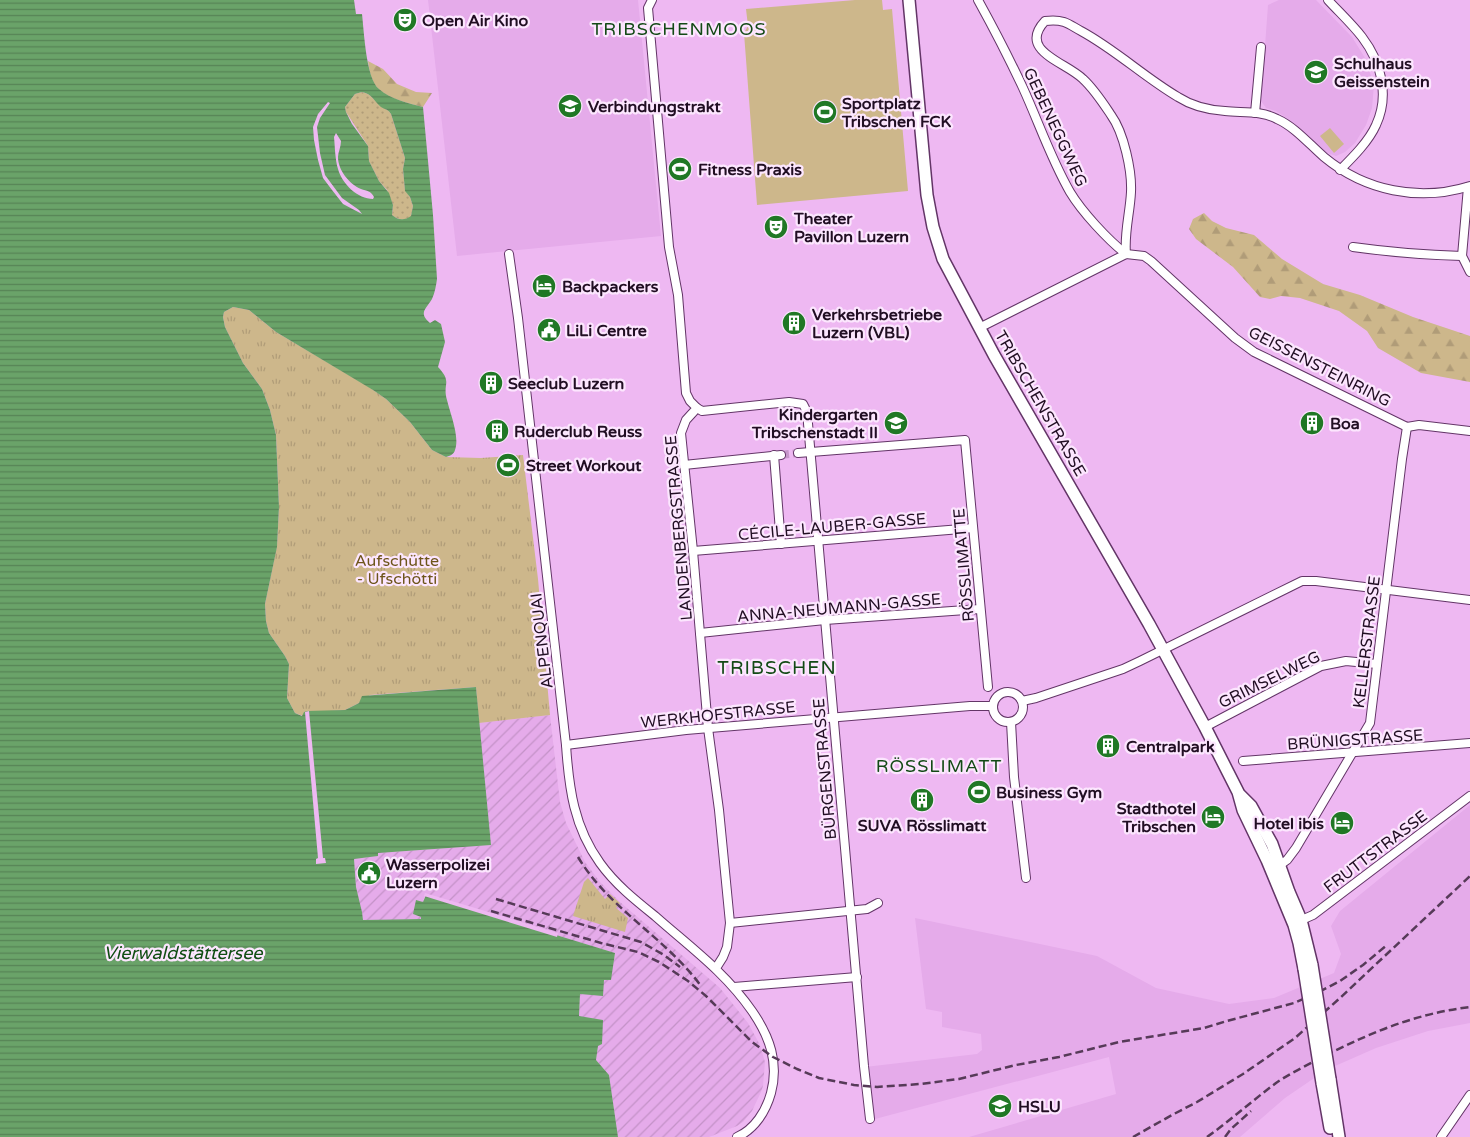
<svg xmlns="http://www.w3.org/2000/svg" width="1470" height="1137" font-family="'Varela Round',sans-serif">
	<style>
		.built { fill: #e5abea }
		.industrial { fill: url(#industrial-furrows) }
		.grass { fill: url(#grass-dots) }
		.forest { fill: url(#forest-firs) }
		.park { fill: url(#park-tufts) }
		.pitch { fill: #cdb78b }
		.water { fill: url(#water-rules); fill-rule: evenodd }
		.pier { fill: #eeb8f2 }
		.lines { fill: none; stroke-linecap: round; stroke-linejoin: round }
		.street-tunnel { stroke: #c596c9; stroke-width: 8; stroke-dasharray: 8 4; stroke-linecap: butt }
		.street-casing { stroke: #633567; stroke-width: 10 }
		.secondary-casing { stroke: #633567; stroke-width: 14 }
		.street { stroke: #fff; stroke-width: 8 }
		.secondary { stroke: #fff; stroke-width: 11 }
		.rail { stroke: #563a58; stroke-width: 2.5; stroke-dasharray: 8 4; stroke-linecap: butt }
		.secondary-bridge-casing { stroke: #633567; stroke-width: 14; stroke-linecap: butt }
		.secondary-bridge { stroke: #fff; stroke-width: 11 }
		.labels { text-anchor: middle; stroke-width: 4.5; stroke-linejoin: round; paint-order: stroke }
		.poi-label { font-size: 16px; font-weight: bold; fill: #210e23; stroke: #fce6fe; text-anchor: start }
		.street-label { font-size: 16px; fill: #210e23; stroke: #fce6fe }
		.park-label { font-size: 16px; fill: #6d541a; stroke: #fce6fe }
		.neighbourhood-label { font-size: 18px; letter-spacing: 1px; fill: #134a16; stroke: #fce6fe }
		.water-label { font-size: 18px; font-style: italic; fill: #104d13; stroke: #fce6fe }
		.quarter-label { font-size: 19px; letter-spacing: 1px; fill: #134a16; stroke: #fce6fe }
	</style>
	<defs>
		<pattern id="industrial-furrows" width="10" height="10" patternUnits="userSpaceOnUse" patternTransform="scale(1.25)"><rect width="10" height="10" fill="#e5abea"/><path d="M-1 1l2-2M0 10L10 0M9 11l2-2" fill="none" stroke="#c492c8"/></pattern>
		<pattern id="grass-dots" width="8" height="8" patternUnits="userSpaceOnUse" patternTransform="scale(1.25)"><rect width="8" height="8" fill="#cdb78b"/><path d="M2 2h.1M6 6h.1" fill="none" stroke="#b09c78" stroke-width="1.8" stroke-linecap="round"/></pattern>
		<pattern id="forest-firs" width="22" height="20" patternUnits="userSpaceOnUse" patternTransform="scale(1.25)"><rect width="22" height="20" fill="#cdb78b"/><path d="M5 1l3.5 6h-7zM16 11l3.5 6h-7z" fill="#b09c78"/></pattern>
		<pattern id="park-tufts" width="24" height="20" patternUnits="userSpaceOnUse" patternTransform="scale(1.25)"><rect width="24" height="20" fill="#cdb78b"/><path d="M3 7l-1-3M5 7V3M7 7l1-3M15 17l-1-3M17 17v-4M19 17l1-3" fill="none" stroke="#b09c78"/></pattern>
		<pattern id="water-rules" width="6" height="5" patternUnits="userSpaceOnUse" patternTransform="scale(1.25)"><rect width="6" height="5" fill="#6aa369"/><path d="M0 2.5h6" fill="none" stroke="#578356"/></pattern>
	</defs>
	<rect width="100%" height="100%" fill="#eeb8f2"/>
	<g class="built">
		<polygon points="428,0 638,0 661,236 457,256"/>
		<polygon points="1279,0 1316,0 1352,37 1365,58 1374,85 1372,108 1366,125 1355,143 1345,152 1336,156 1327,153 1293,122 1276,111 1266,108 1261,101 1268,5"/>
		<polygon points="1470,805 1470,1023 1428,1031 1376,1048 1326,1070 1285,1098 1240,1137 969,1137 1116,1094 1109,1057 875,1119 865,1067 977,1054 982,1050 981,1034 942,1027 942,1012 926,1009 915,918 1097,956 1156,988 1229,1004 1274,998 1334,973 1341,954 1331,926 1340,911"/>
	</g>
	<polygon class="industrial" points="550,715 560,802 566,823 585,862 600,882 620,902 720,988 748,1023 760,1045 765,1062 763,1086 761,1092 752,1111 743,1122 737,1126 709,1137 618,1137 609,1075 596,1060 598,1046 579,1016 580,994 604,979 610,980 615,953 425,895 423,902 413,914 421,917 421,919 363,921 362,912 356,887 354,859 378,856 378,853 491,845 479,723"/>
	<path class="grass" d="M362,92C372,94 374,101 381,106C386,110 388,109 391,114L405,158L403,169L405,190L410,197L413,206L411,217C404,221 398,220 392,215L393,205L387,190L379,181L369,161L368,146L346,112L345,107L355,94Z"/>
	<g class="forest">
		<path d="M368,61L383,69L397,84L416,92L432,93L423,107C408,103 379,97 373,81C370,75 369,68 368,61Z"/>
		<polygon points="1204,213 1212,221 1226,228 1254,235 1282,259 1323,284 1360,295 1413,317 1470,336 1470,382 1421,373 1378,348 1367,331 1339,311 1300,298 1281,296 1270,299 1260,297 1233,267 1196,239 1189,229 1193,219"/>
	</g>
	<g class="park">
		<polygon points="233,307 249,310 276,332 369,387 386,399 410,422 432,450 446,457 481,458 523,455 538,579 550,715 479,723 476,687 370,695 359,703 345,710 332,711 303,716 295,713 287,698 289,664 285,656 269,633 266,621 265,604 277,546 279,507 276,435 270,410 262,389 243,363 225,327 223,317 224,312"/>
		<polygon points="588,878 605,899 610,894 620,903 616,908 628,918 625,932 573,916 584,882"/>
	</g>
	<g class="pitch">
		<polygon points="855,0 882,0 883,10 892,9 908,191 757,205 744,33 748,26 746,9"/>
		<polygon points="1330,128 1344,144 1334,153 1320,136"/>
		<polygon points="523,459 524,470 494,472 493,461"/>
	</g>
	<path class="water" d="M0,0H354L356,14H362C364,31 366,79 379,89C390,99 408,103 423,107L433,215L437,279C436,286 435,292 432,299C426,309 418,313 430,323L435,320L441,324L445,342L438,367C453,383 442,383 447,400C450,413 460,437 455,450C454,454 450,456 446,457L432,450L410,422L386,399L373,390L276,332L249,310L233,307L224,312L223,317L225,327L243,363L262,389L270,410L276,435L279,507L277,547L265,604L266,621L269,633L285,656L289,664L287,698L295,713L302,716L304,712L307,711L345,710L359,703L362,696L476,687L491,845L378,853V856L354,859L356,887L362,912L363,920L421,919V917L413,914L416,900L423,902L426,895L615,953L611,980H604L603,996L580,994L579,1016L603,1020L602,1044L598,1046L596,1060L609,1075L618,1137H0ZM362,92C372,94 374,101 381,107C386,110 388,109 391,114L405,158L403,169L405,191L410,197L413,206L411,216C404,221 398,220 392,215L393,205L389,193L379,181L369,161L368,146L352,124L346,112L345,107L355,94ZM336,133L341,141C341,147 338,152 338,157C338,170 349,184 361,189C367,191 371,191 374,197L373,199C358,199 342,184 338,169C335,159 335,147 334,137Z"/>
	<g class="pier">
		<polygon points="328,102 330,103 320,118 317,127 320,153 325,175 342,198 359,210 362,214 343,204 332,190 323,178 318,160 314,140 313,127 318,114"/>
		<polygon points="309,711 323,858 325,858 326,863 316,864 316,859 318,858 305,712"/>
		<polygon points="425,893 558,933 557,937 424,896"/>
	</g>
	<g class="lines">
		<polyline class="street-tunnel" points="781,455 798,453"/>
		<g class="street-casing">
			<g id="street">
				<polyline points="652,0 648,8 669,247 678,295 686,393 690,401 697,408 686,420 681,433 693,551 708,728 719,810 730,923 727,947 723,957 716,968"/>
				<path d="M978,0C994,29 1009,58 1023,88C1039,123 1051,159 1070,192C1082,212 1108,240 1126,254"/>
				<path d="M1328,0C1339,12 1352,24 1362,37C1381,62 1390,95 1376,125C1369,141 1353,157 1340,170"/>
				<polyline points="1255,113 1261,47"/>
				<polyline points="1468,187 1462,256 1470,272"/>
				<path d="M1353,247C1389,252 1425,255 1462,256"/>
				<path d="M509,254L518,318L566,745C569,789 574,827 600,863C615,884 635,900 655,916C690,947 725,972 752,1011C770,1037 779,1063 771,1093C766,1111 755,1129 737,1137"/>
				<path d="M1126,254C1124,233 1130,213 1131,192C1132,171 1124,133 1111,115C1103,103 1094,89 1083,79C1066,62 1017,51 1045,21C1052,20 1058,20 1064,22C1070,24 1075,28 1081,31C1116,50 1144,77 1178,97C1192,106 1208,110 1225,111C1242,113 1260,110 1277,119C1295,127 1309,144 1324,157C1365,191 1419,202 1470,186"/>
				<polyline points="1126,254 1144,256 1151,261 1235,338 1254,352 1407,427 1419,425 1470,431"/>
				<polyline points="979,328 1126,254"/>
				<polyline points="697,408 702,411 789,402 803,404 807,412 864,1066 870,1119"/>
				<polyline points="798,453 965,440 988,687"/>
				<polyline points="774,455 781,544"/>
				<polyline points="684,465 781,455"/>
				<polyline points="693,551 973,528"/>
				<polyline points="700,633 825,620 980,609"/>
				<circle cx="1008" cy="707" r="15"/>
				<polyline points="1022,701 1036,698 1123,669 1140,661 1302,581 1316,581 1470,600"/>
				<polyline points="1011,722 1014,777 1026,878"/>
				<polyline points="1205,727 1321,666 1346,661 1377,664"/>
				<polyline points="566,745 686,730 970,706 993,706"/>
				<polyline points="1243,761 1470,743"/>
				<polyline points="1280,865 1287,860 1296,848 1370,723 1402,459 1407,427"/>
				<polyline points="1297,922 1313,915 1470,796"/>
				<polyline points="730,923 867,909 878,903"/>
				<polyline points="734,987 857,977"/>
				<polyline points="1441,1137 1470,1095"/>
			</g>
		</g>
		<g class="secondary-casing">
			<g id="secondary">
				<polyline points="909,0 927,195 933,227 943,259 994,355 1149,624 1205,727 1238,792 1243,810 1267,860 1294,925 1299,943 1304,969"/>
				<polyline points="1240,795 1251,806 1272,844 1289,892 1301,920 1312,965"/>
				<polyline points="1330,1079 1339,1137"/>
				<polyline points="1322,1083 1330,1128"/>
			</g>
		</g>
		<use href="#street" class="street"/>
		<use href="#secondary" class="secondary"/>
		<g class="rail">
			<path d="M578,857C609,909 665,937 701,986"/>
			<polyline points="496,899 641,942 664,955 680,967"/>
			<polyline points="491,911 601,943 638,952 659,962 688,981 706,996 752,1042 773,1057 797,1069 819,1078 854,1085 877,1087 920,1084 959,1079 1016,1065 1059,1057 1119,1042 1204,1028 1227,1021 1294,1003 1315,994 1340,981 1363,965 1387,945"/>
			<polyline points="1133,1137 1172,1115 1197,1102 1243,1074 1295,1038 1340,998 1470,876"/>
			<path d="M1207,1137C1231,1120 1253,1100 1276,1083C1292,1072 1310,1064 1326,1055C1375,1031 1415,1014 1470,1007"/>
			<polyline points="1225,1137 1231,1129 1251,1111"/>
		</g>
		<g class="secondary-bridge-casing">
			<g id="secondary-bridge">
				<polyline points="1312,965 1330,1079"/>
				<polyline points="1304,969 1322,1083"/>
			</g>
		</g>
		<use href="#secondary-bridge" class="secondary-bridge"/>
	</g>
	<defs>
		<g id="theatre-disc" transform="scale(1.25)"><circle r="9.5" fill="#207825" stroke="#fce6fe"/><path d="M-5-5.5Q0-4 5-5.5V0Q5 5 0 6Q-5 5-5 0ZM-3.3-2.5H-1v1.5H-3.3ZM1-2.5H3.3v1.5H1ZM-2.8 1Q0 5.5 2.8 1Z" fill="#fff"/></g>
		<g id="school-disc" transform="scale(1.25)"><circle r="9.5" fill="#207825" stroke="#fce6fe"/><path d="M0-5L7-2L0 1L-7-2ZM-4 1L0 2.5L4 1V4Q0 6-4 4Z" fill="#fff"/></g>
		<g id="university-disc" transform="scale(1.25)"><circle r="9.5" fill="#207825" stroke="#fce6fe"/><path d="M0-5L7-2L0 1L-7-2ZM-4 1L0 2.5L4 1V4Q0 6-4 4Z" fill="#fff"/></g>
		<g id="stadium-disc" transform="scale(1.25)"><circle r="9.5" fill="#207825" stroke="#fce6fe"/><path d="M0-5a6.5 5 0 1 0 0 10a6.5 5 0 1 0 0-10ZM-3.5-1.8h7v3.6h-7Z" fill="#fff"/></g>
		<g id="hotel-disc" transform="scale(1.25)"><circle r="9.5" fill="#207825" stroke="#fce6fe"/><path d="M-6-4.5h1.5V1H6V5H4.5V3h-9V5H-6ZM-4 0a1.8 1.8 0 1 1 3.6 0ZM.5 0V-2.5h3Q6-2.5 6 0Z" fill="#fff"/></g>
		<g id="building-disc" transform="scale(1.25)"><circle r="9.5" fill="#207825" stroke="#fce6fe"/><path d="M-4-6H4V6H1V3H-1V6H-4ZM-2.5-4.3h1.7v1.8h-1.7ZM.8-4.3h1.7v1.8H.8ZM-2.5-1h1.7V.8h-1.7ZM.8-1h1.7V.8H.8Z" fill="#fff"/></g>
		<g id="civic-disc" transform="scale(1.25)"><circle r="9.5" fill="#207825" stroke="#fce6fe"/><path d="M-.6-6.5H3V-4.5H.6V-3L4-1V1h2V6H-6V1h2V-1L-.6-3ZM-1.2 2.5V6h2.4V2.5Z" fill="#fff"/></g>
	</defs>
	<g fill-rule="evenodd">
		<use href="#theatre-disc" x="405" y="20"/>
		<use href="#school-disc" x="1316" y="72"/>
		<use href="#university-disc" x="570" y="106"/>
		<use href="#stadium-disc" x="825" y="112"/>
		<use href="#stadium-disc" x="680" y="169"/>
		<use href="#theatre-disc" x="776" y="227"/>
		<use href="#hotel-disc" x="544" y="286"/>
		<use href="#building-disc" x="794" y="323"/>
		<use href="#civic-disc" x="549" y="330"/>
		<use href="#building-disc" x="491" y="383"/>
		<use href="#school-disc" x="896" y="423"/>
		<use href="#building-disc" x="1312" y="423"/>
		<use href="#building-disc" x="497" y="431"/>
		<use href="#stadium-disc" x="508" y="465"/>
		<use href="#building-disc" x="1108" y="746"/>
		<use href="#stadium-disc" x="979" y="792"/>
		<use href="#building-disc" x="922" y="800"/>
		<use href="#hotel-disc" x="1213" y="817"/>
		<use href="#hotel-disc" x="1342" y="823"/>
		<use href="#civic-disc" x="369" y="873"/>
		<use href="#university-disc" x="1000" y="1106"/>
	</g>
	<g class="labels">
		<g class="poi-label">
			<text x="422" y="26">Open Air Kino</text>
			<text x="1334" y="69">Schulhaus<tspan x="1334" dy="18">Geissenstein</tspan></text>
			<text x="842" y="109">Sportplatz<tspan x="842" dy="18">Tribschen FCK</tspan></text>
			<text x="588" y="112">Verbindungstrakt</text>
			<text x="698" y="175">Fitness Praxis</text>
			<text x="794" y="224">Theater<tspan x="794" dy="18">Pavillon Luzern</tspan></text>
			<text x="562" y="292">Backpackers</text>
			<text x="812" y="320">Verkehrsbetriebe<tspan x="812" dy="18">Luzern (VBL)</tspan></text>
			<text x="566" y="336">LiLi Centre</text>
			<text x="508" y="389">Seeclub Luzern</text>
			<text x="878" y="420" text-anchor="end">Kindergarten<tspan x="878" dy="18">Tribschenstadt II</tspan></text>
			<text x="1330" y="429">Boa</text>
			<text x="514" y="437">Ruderclub Reuss</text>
			<text x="526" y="471">Street Workout</text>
			<text x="1126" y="752">Centralpark</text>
			<text x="996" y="798">Business Gym</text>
			<text x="1196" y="814" text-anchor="end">Stadthotel<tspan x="1196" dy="18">Tribschen</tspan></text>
			<text x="1324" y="829" text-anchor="end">Hotel ibis</text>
			<text x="922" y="831" text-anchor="middle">SUVA Rösslimatt</text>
			<text x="386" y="870">Wasserpolizei<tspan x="386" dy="18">Luzern</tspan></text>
			<text x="1018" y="1112">HSLU</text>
		</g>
		<g class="street-label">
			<text transform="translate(1056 127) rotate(65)" y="6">GEBENEGGWEG</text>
			<text transform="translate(1320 366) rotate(27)" y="6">GEISSENSTEINRING</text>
			<text transform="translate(1041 403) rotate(60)" y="6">TRIBSCHENSTRASSE</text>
			<text transform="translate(832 526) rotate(-5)" y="6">CÉCILE-LAUBER-GASSE</text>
			<text transform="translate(678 528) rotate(-95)" y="6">LANDENBERGSTRASSE</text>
			<text transform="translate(963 565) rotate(-95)" y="6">RÖSSLIMATTE</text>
			<text transform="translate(839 607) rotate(-5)" y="6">ANNA-NEUMANN-GASSE</text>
			<text transform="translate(541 641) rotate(-97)" y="6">ALPENQUAI</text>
			<text transform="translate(1366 642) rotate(-83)" y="6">KELLERSTRASSE</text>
			<text transform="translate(1269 679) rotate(-26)" y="6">GRIMSELWEG</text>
			<text transform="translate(718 714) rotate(-6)" y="6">WERKHOFSTRASSE</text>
			<text transform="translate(1355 739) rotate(-4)" y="6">BRÜNIGSTRASSE</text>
			<text transform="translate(824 769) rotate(-95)" y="6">BÜRGENSTRASSE</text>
			<text transform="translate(1375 851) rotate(-37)" y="6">FRUTTSTRASSE</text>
		</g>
		<g class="park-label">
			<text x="397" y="566">Aufschütte<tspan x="397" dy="18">- Ufschötti</tspan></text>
		</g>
		<g class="neighbourhood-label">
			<text x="679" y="35">TRIBSCHENMOOS</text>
			<text x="939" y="772">RÖSSLIMATT</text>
		</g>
		<g class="water-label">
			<text x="183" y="959">Vierwaldstättersee</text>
		</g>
		<g class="quarter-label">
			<text x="777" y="674">TRIBSCHEN</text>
		</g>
	</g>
</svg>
